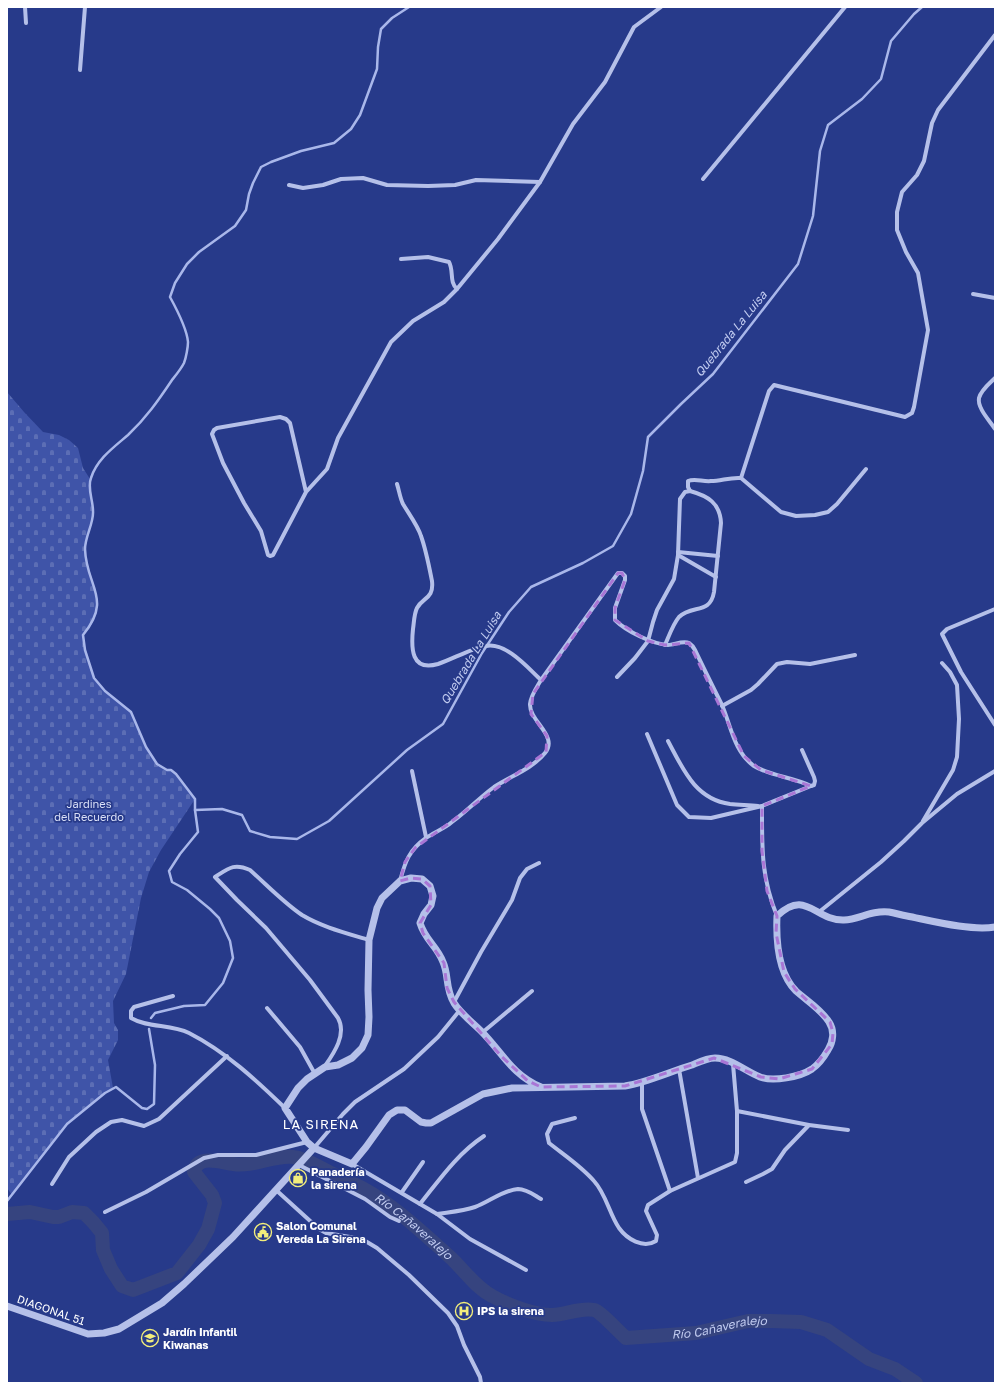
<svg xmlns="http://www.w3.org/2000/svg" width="1002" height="1390" font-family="'Golos Text',sans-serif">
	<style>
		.cemetery { fill: url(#cemetery-stones) }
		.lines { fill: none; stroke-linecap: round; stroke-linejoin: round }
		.stream { stroke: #a9b7ea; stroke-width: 2.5 }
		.river { stroke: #36447f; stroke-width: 14 }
		.minor { stroke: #b5c0e9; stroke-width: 4 }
		.tertiary { stroke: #b5c0e9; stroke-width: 7 }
		.marked { fill: none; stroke: #a976d5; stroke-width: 3; stroke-dasharray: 8 5; stroke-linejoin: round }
		.labels { text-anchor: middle; stroke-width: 3.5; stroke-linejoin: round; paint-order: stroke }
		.park-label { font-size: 11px; fill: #d9dff7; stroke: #273a8a }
		.poi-label { font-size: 11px; font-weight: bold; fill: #fff; stroke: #273a8a; text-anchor: start }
		.street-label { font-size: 11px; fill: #fff; stroke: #273a8a }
		.water-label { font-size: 12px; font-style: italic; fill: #c1cbf0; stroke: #273a8a }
		.quarter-label { font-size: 13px; letter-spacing: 1px; fill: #fff; stroke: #273a8a }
	</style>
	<defs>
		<pattern id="cemetery-stones" width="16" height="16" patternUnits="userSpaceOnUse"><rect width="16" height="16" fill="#3f54a8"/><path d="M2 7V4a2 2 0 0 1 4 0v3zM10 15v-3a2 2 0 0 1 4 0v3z" fill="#5c6eb5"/></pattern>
	</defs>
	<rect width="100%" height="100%" fill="#273a8a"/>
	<polygon class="cemetery" points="7,392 24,412 43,432 59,435 69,440 78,448 83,468 90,479 90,489 94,512 85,548 88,565 94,585 98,601 97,613 92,624 83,635 85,650 94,678 105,691 131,712 146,747 157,764 167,770 171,770 176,774 195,799 161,850 149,872 141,898 126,974 113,1001 114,1023 118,1030 118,1040 108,1060 113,1088 105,1093 67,1124 12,1195 7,1188"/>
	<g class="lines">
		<g class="stream">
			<polyline points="195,810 222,809 242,815 250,831 270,837 297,839 329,821 407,750 443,724 482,653 509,612 531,587 583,563 613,546 631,514 643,471 648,437 681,404 713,374 798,264 813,216 820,151 828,125 862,99 881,79 891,41 914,14 922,7"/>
			<path d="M151,1018L155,1013L184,1006L205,1005L223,983L233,958L230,941L219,918L210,909L187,890L172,882L169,871L180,854L198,832L195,810V799L176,774L171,770H167L157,764L146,747L131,712L105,691L94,678L85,650L83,635C113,598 86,587 85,549C85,536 94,523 93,511C93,500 87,488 91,478C97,459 114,447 128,435C146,418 158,401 172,380C176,375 181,369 184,363C186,358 188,347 188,342C187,330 176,308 170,297L175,283L187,264L199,252L235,226L246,210L249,194L253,183L261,167L271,162L301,151L334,143L351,129L360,115L377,69L378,47L381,29L392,18L409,7"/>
			<polyline points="7,1201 67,1124 105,1093 116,1087 142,1108 147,1109 154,1104 155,1065 149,1029"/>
		</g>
		<path class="river" id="s1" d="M7,1214L30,1212L53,1217H59L72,1212L84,1213L93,1222L102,1233L103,1250L111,1269L122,1286L133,1290L177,1273L199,1245L208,1229L215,1203L212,1195L194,1172C197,1153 222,1163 233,1164C255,1167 273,1155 293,1157C305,1158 319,1167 329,1172C340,1177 351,1182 362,1188C395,1206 423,1233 450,1257C464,1270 475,1287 492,1296C508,1305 534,1315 552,1315C566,1315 580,1307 594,1310C600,1311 620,1333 626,1338L696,1333L748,1321H771L801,1322L827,1330L869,1359L895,1369L916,1383"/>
		<g class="minor">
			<polyline points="25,7 26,23"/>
			<polyline points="80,70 85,7"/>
			<polyline points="703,179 845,7"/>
			<polyline points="289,185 303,188 323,185 341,179 363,178 387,185 428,186 455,185 476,180 540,182"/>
			<path d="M401,259L428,257L449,262C454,271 449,282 457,289"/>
			<polyline points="973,294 995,298"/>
			<path d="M995,378C990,383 981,390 979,398C977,408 990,421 995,429"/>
			<polyline points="741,478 769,391 774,385 897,415 905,417 912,413 914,407 928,330 918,273 906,252 897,230 897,212 902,192 917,175 924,161 932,123 938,110 995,35"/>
			<path d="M397,484C399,490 400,498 403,504C409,514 418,526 421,536C426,550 429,566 432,581C434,599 423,597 417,608C414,614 414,623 413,629C411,648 411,672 438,664C453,659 472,648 486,646C506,642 528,668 541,680"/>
			<path d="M690,491L688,487V481C695,478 703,482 711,481C721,481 730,477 741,478L781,512L796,516L815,515L828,512L837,504L866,469"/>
			<polyline points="306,492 290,423 286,419 280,417 217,428 214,430 212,434 223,463 244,503 261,531 268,555 270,556 273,555 306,492 327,469 338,438 391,342 413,321 444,302 457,289 498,239 540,182 573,124 605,82 634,27 661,7"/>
			<polyline points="678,552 718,556"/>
			<polyline points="678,555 716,577"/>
			<polyline points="995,609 947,629 942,634 961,672 995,725"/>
			<path d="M617,677L635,658L648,641L653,622L657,610L674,579L678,555L680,499L685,492L690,491C708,496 720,503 721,523L714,592C710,615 692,604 679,617C673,624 669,636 665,645"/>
			<polyline points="722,706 751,690 758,684 777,664 787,662 810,664 855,655"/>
			<path d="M668,741C683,769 695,799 730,804C739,805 749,805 758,806"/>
			<polyline points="802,750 814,777 815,781 814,785 811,786"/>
			<polyline points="412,771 426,837"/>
			<path d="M762,806C762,847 761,877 777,916"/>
			<polyline points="923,821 953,770 957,757 959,719 957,685 950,672 942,663"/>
			<path d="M400,881C405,862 409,850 426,838C434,832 444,829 452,822C467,811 479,798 494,787C511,776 532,769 545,753C559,736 529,721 530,704C531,695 537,687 541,680L618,573H622L625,576V580L615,608V620C626,631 652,644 668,645C674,645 683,640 689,643C692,645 694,648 695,650C704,669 713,687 722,705C731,726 734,752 754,766C770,776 793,777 811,786L762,806L711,818L689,817L677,805L647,734"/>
			<polyline points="819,912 881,862 904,841 922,823 957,794 995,771"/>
			<path d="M173,996L134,1007L131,1011V1018C148,1028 171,1024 189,1033C226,1052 256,1080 285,1108"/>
			<polyline points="454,1002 481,952 512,900 520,878 527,869 539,863"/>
			<polyline points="267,1008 300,1047 315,1074"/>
			<polyline points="483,1032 532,991"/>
			<path d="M325,1066C334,1053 347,1034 338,1018L310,980L266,928L237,900L215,877C229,868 234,863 250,870C267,885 283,902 302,915C322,927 346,933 369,940"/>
			<polyline points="679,1069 698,1178"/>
			<polyline points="642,1083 642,1109 670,1191"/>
			<polyline points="737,1111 809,1125 848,1130"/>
			<path d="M575,1118L552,1124L547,1134L549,1143C564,1155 581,1166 594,1181C606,1194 609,1213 619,1228C627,1239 643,1249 656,1241L657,1235L646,1211L648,1205L670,1191L735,1162L737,1153V1111L733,1064"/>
			<polyline points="314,1148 343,1114 355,1102 404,1069 438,1037 460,1010"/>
			<polyline points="352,1164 437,1214 470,1239 526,1270"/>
			<polyline points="299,1165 365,1199 390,1217 399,1221"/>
			<polyline points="746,1182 763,1174 772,1169 785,1150 809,1125"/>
			<polyline points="52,1184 69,1157 96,1132 111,1122 122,1120 144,1126 159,1119 227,1056"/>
			<polyline points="276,1190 319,1229 326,1233 362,1239 377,1248 409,1275 448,1313 457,1326 464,1345 480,1377 481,1383"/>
			<polyline points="402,1192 423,1162"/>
			<path d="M420,1204C440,1179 457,1154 484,1136"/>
			<polyline points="105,1212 146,1192 204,1158 218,1155 256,1155 307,1142"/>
			<path d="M437,1214C450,1212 463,1211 475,1207C489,1202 503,1190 518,1189C527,1189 534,1195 541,1199"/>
		</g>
		<g class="tertiary">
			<path d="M541,1087C512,1075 502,1052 481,1031C472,1022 461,1014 454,1003C445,988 449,975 443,962C437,946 425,940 420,923L424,914L431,905L433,896L430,886L422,879L411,878L400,881L382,898L377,908L369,940L368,990L369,1017L368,1035L362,1048L352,1058L338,1065L325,1067L307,1079L298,1088L285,1108L307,1142L314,1148L352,1164L366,1147L389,1115L397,1110H405L421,1122L426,1123H431L483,1094L512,1088L625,1086C648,1082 669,1072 692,1065C699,1062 707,1058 715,1058C731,1058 745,1071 760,1077C773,1082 800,1077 812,1069C819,1064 824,1057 828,1050C833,1042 835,1031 829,1022C821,1009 807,1001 796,991C778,973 776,940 777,916C806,888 815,921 844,920C859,920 870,910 889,912C895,913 901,915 907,916C932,921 970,931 995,927"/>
			<polyline points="7,1306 88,1334 104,1333 119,1329 162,1303 184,1284 233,1237 314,1148"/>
		</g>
	</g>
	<path class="marked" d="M618,573H622L625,580L615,608V620L648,641L665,645L689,643L744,756L761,770L811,786L762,806V851L767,891L777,916L776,933L784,972L795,989L830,1022L833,1033L832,1044L812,1069L779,1079L761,1077L714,1058L625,1086L541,1087L528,1081L502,1057L454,1002L447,988L444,963L423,933L420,923L431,905L430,886L422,879L411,878L400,881L405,862L415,848L546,752L547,736L531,714L533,694Z"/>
	<defs>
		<g id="shop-ring" transform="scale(0.9)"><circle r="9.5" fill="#273a8a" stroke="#f2ed7b" stroke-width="1.5"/><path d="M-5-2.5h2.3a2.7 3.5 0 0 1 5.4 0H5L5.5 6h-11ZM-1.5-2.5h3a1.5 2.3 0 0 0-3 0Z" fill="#f2ed7b"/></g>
		<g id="civic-ring" transform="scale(0.9)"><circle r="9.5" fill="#273a8a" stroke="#f2ed7b" stroke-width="1.5"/><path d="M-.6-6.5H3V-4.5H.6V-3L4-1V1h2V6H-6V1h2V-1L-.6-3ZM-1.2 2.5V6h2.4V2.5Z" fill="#f2ed7b"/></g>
		<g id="hospital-ring" transform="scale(0.9)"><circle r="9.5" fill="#273a8a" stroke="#f2ed7b" stroke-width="1.5"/><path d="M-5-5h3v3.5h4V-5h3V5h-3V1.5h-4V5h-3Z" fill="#f2ed7b"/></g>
		<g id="school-ring" transform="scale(0.9)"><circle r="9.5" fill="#273a8a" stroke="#f2ed7b" stroke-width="1.5"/><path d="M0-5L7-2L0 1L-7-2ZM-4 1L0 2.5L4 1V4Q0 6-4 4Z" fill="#f2ed7b"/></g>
	</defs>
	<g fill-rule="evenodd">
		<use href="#shop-ring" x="298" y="1178"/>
		<use href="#civic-ring" x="263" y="1232"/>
		<use href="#hospital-ring" x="464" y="1311"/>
		<use href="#school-ring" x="150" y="1338"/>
	</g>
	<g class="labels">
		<g class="park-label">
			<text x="89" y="808">Jardines<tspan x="89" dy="13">del Recuerdo</tspan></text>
		</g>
		<g class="poi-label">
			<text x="311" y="1176">Panadería<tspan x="311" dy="13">la sirena</tspan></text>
			<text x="276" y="1230">Salon Comunal<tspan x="276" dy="13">Vereda La Sirena</tspan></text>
			<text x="477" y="1315">IPS la sirena</text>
			<text x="163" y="1336">Jardín Infantil<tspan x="163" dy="13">Kiwanas</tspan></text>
		</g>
		<g class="street-label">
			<text transform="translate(51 1310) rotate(19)" y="4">DIAGONAL 51</text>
		</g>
		<g class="water-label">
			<text transform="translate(731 334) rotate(-51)" y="4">Quebrada La Luisa</text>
			<text transform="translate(471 658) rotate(-59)" y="4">Quebrada La Luisa</text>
			<text dy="4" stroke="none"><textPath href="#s1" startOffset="587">Río Cañaveralejo</textPath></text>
			<text dy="4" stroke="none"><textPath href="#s1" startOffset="935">Río Cañaveralejo</textPath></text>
		</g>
		<g class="quarter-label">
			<text x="321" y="1129">LA SIRENA</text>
		</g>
	</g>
	<rect width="1002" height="1390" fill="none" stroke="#ffffff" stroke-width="16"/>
</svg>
